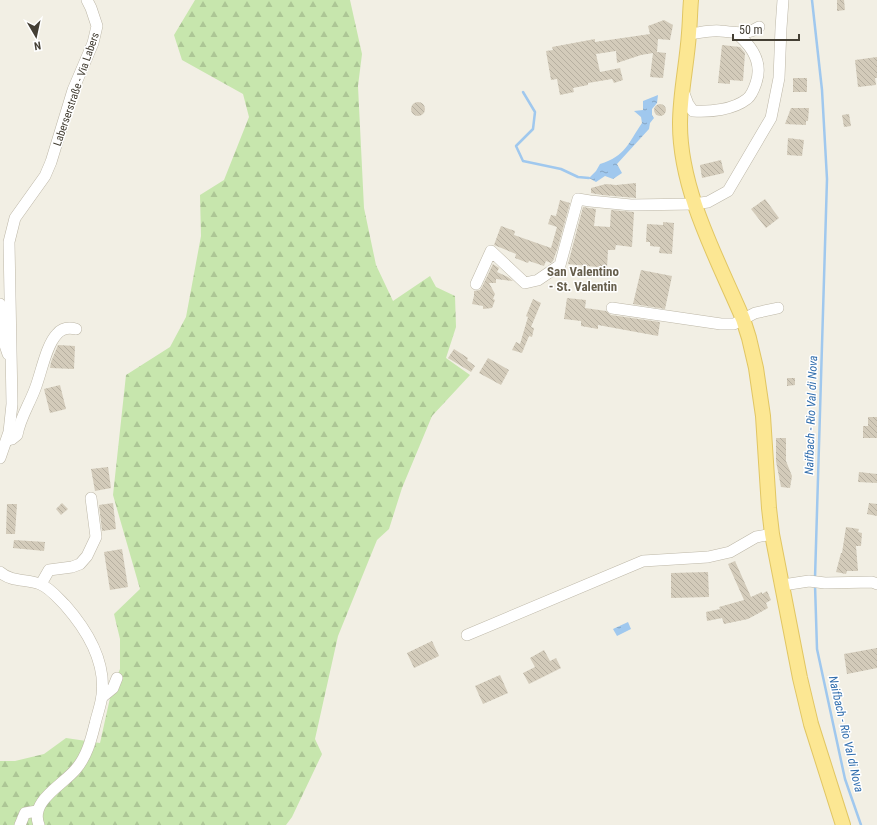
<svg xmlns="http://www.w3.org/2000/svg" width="877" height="825" font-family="'Roboto Condensed',sans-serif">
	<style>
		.forest { fill: url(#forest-firs) }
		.water { fill: url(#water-ripples) }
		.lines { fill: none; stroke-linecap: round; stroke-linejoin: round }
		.stream { stroke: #a0c8ee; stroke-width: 2.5 }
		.building { fill: url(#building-back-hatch) }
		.minor-casing { stroke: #bdb7a7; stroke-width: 12 }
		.major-casing { stroke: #e1c663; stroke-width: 16 }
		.minor { stroke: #fff; stroke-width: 11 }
		.major { stroke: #fce793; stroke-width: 14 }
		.labels { text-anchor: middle; stroke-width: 3; stroke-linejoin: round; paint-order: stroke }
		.street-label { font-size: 11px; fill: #443f34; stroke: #fff }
		.water-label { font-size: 12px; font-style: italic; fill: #306dad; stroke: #fff }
		.quarter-label { font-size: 13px; font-weight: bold; fill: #665e4c; stroke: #fff }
	</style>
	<defs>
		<pattern id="forest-firs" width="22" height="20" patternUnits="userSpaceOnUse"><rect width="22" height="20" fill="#c7e6ad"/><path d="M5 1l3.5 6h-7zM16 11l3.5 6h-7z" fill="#acc695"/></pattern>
		<pattern id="water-ripples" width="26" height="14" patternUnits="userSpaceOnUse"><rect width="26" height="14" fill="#a0c8ee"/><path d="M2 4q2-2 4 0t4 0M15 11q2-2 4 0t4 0" fill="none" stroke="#84a4c2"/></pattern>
		<pattern id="building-back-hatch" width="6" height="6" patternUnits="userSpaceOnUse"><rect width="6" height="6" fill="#d3cbba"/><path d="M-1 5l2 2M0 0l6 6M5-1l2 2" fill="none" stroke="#b6afa0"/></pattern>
	</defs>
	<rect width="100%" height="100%" fill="#f2efe4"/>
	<polygon class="forest" points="195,0 350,0 362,54 358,86 364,208 376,265 393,301 430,276 436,287 455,296 456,327 446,358 470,375 432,416 402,488 389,529 377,540 338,636 315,739 322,754 292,817 286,825 0,825 0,761 15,761 44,754 66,738 100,743 112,689 120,669 120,639 114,614 140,589 113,495 126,375 170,347 186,317 201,236 200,195 224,180 249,117 243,94 182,60 174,35"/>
	<g class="water">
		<path d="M658,95L657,103L652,109V115L654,118L650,123L649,129L617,164L622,173L613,179L605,176L596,182L589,178L596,171L600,164C626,156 628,143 642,123L641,117L634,111L643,110V101Z"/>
		<polygon points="628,622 631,629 617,636 613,629"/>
	</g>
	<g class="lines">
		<g class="stream">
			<polyline points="812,0 822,90 827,179 815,578"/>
			<polyline points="523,92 535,112 533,129 516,146 523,161 561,169 578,177 589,178"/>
			<polyline points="815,585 817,649 845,779 861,825"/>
		</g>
	</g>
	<g class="building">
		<polygon points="837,0 844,0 845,10 837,11"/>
		<polygon points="664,20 673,25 670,40 658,39 657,52 666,53 663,78 650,77 653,53 641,55 617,63 616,51 596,54 600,72 620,68 623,80 614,83 612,79 588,83 588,85 573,88 574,92 560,95 557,79 551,80 546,51 553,50 552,47 595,39 595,42 650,34 648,26"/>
		<polygon points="722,45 740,47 745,53 743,81 730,80 730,84 718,83"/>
		<polygon points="877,57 877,78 875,78 876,85 858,87 855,60"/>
		<rect x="793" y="78" width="14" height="14"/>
		<circle cx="418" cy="109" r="7"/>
		<circle cx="660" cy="110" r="6"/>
		<polygon points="791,108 809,108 808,121 806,121 806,125 785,124"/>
		<polygon points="849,114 851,126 844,127 842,115"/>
		<polygon points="788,138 804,140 802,156 787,155"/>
		<polygon points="721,160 724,173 702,178 700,165"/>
		<polygon points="636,183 636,198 602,195 591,193 591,188 606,184 616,185"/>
		<polygon points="765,199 779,218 766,228 751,209"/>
		<polygon points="560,200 570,203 558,247 553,261 551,263 546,261 544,266 529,261 528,263 515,258 516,254 494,245 501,226 515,231 514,235 551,248 557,227 548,224 551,215 556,216"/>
		<polygon points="583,207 596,209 594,226 610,227 611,210 634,212 632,247 616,245 615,250 608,250 607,268 568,264"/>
		<polygon points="663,222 674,223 672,254 659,253 660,247 650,246 650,242 646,242 647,224 663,225"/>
		<polygon points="493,264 499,268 497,272 508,277 513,281 496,279 496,283 489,283 495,294 493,299 495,300 492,308 483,309 483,306 472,304 474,296 474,291 480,290 482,287"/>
		<polygon points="641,270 672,276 665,309 633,304"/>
		<polygon points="567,298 586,300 585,308 606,311 611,315 660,322 658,336 598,325 598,329 581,326 581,321 564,319"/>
		<polygon points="533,299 541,303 531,327 534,328 532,337 529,336 522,353 512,350 516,342 520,344 528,317 526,316"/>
		<polygon points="58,345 75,346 74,369 50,368 51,362"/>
		<polygon points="454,349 468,358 467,360 475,366 471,372 448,358"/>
		<polygon points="488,358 509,370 501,385 479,373"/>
		<polygon points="787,378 795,378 795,385 787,386"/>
		<polygon points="60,385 66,409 50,413 44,389"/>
		<polygon points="868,417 877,417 877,438 863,438 863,426 868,426"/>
		<polygon points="776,438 786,438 786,461 792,476 790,488 781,487 776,461"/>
		<polygon points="108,467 111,488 95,491 91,469"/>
		<polygon points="859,472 877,474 877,483 858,482"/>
		<polygon points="62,503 68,509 61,515 56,509"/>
		<polygon points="113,503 116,529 102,531 99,505"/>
		<polygon points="869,503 877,504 877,516 867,514"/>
		<polygon points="7,504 17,504 15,534 6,534"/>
		<polygon points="846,527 859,529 858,532 862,533 861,546 856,546 858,571 847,571 846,574 836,572 841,553 842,553"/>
		<polygon points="14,540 45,542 44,551 13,548"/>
		<polygon points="122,549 128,587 110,590 104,552"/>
		<polygon points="735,561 751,597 762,592 762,594 767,591 771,600 766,603 768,608 748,619 724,624 722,618 707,621 706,612 720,609 719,607 744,600 728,564"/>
		<polygon points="708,572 709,597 671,598 671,573"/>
		<polygon points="432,641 439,656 414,668 407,653"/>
		<polygon points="877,648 877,668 847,674 844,654"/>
		<polygon points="544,650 550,661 556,658 561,668 529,684 523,673 535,667 530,658"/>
		<polygon points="500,675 508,693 483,704 475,686"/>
	</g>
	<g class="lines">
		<g class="minor-casing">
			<g id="minor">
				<path d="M689,34C699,33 710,30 720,31C735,32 746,36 759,27"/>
				<path d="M683,91L688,104L693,111C710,112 733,110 747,99C751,96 754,89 756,83C763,63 752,46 736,33"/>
				<polyline points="476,284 491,251 525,283 538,280 560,265 578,199 590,201 631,205 694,204 708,202 728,191 771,118 779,78 781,28 783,0"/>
				<polyline points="0,304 4,342 8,354"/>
				<polyline points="612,308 721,324 734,324 755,313 778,308"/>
				<path d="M8,440L12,439L17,435C20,418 29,405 35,389C41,374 46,345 57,334C62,328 68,327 76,329"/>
				<polyline points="0,458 9,432 12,404 9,242 15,218 45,176 51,162 73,90 93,43 97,26 91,8 87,0"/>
				<path d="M0,572C11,582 27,579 40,584C50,588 58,598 65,605C87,630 106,661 102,695C101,705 97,715 95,724C91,740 87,756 76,769C63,785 29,801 39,825"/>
				<polyline points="41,584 49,570 72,567 80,564 87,556 96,537 91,498"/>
				<polyline points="783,585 809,581 825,583 872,582 877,584"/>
				<polyline points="467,635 643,561 708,557 730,552 756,537 772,534"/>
				<polyline points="102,697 113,688 117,678"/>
				<polyline points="20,825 25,813 37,811"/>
			</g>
		</g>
		<g class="major-casing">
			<path id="major" d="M691,0C690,11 690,22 689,33C687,64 680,93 680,124C680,191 717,258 743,319L749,338L756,368L763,416L769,508L772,534L800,678L811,724L843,825"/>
		</g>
		<use href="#minor" class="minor"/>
		<use href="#major" class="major"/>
	</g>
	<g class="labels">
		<g class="street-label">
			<text transform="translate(76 89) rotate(-71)" y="4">Laberserstraße - Via Labers</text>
		</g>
		<g class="water-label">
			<text transform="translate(811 415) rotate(-88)" y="4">Naifbach - Rio Val di Nova</text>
			<text transform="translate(846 734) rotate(77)" y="4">Naifbach - Rio Val di Nova</text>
		</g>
		<g class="quarter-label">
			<text x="583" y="276">San Valentino<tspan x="583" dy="15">- St. Valentin</tspan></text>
		</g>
	</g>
	<g transform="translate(36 36) rotate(171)" stroke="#ffffff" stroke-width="3" paint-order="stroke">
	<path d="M0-3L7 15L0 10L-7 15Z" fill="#443f34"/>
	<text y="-6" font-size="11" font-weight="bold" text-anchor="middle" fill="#443f34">N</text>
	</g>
	<path d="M733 34v6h66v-6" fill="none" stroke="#443f34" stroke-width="2"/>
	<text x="739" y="34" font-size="12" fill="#443f34" stroke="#ffffff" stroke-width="3" paint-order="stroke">50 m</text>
</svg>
